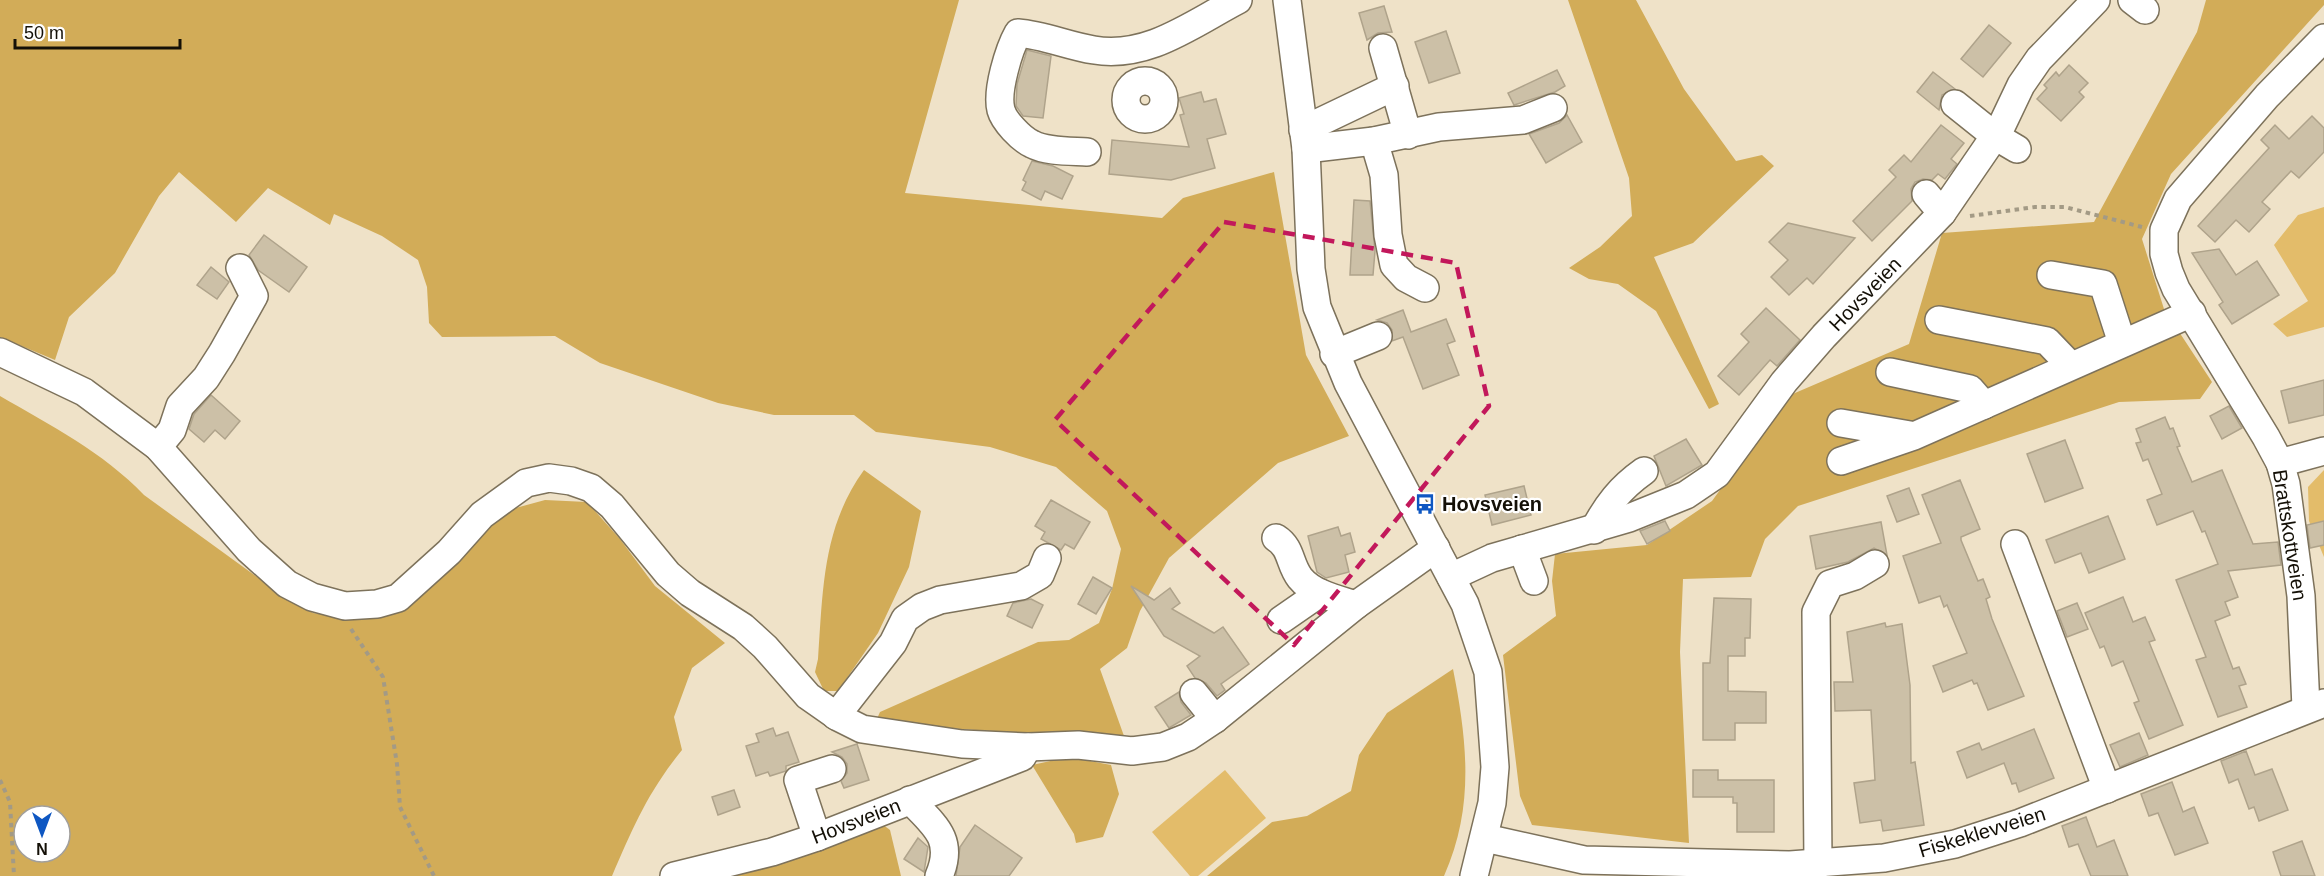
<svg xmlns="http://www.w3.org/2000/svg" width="2324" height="876" font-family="Arial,sans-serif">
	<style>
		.green { fill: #e3bc6a }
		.forest { fill: #d2ac58; fill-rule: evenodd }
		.building { fill: #ccc0a7; stroke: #afa38b; stroke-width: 1.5 }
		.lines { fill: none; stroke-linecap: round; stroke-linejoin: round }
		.minor-casing { stroke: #7d725b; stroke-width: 30 }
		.path { stroke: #a39a85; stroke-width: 4; stroke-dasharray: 4.5 4.5; stroke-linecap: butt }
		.minor { stroke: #fff; stroke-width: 27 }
		.marked { fill: none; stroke: #c2185b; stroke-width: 4.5; stroke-dasharray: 12 8; stroke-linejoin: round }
		.labels { text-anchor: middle; stroke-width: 4.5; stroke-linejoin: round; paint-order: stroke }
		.street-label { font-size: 20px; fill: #141007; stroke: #fff }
		.poi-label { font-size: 20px; font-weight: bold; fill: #141007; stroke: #fff; text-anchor: start }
	</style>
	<rect width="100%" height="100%" fill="#efe2c8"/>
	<g class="green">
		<polygon points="2324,207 2324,327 2287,337 2273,324 2308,301 2274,245 2298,215"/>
		<polygon points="2324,470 2324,557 2309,521 2308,487"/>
		<polygon points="1225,770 1266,818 1198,876 1190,876 1152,832"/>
	</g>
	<g class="forest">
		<polygon points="0,0 959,0 905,193 1162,218 1183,198 1274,172 1306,355 1349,436 1278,463 1169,558 1140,611 1127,648 1100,669 1124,736 1046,735 875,723 880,712 1038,642 1069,640 1099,623 1112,589 1121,549 1107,511 1056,467 990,447 876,432 854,415 774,415 718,403 600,363 555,336 442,337 429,323 427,287 418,260 382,236 334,214 330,225 268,188 236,222 179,172 159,196 115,273 69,317 55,360 0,337"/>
		<polygon points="1568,0 1636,0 1684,89 1736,161 1762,155 1774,166 1693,243 1654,257 1719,404 1709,409 1656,311 1618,284 1589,279 1569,268 1600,247 1632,216 1629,178"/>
		<polygon points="2206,0 2324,0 2324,5 2171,174 2142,239 2164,309 2212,382 2200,399 2119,402 1798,506 1765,539 1751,577 1683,579 1680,652 1689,843 1532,825 1520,796 1503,655 1556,616 1552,581 1555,554 1647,545 1712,501 1788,396 1909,344 1942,233 2094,222 2197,32"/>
		<path d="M0,396C50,425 103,452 144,495L264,582L313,613L359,619L399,611L482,532L512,509L545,500L587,502L620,539L655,586L725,643L692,668L674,717L682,750C648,792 633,827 612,876H0ZM24,816H60V852H24Z"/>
		<path d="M864,470L921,511L909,567L878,633L838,691H824L815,672L818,659C823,591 822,528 864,470Z"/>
		<path d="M1453,669C1467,740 1475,807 1444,876H1207L1272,822L1307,816L1351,791L1359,755L1387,713Z"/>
		<polygon points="1069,757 1111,765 1119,794 1103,837 1076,843 1074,834 1032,765"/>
		<polygon points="882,824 890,830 901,876 714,876"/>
	</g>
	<g class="building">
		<polygon points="1384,6 1392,32 1378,33 1367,40 1359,13"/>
		<polygon points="1989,25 2011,43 1983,77 1961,59"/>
		<polygon points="1446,31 1460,73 1429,83 1415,42"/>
		<polygon points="1027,50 1051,56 1043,118 1023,116 1016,106 1017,84"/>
		<polygon points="2069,65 2088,83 2079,92 2084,97 2061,121 2037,99 2047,88 2044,85 2056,72 2059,76"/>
		<polygon points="1557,70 1565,86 1555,92 1514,105 1508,93"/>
		<polygon points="1933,72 1955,89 1942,95 1939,110 1917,92"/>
		<polygon points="1201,92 1204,102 1216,99 1226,134 1207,139 1215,168 1171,180 1109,174 1112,140 1189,147 1180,115 1184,114 1179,98"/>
		<polygon points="1567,115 1582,142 1546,163 1529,134 1559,123"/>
		<polygon points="2312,116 2324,128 2324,152 2299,178 2291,171 2262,202 2270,209 2249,232 2236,220 2215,242 2198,226 2269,148 2261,140 2275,125 2289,139"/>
		<polygon points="1941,125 1964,143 1951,159 1957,164 1945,179 1938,174 1932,180 1923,179 1915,182 1911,189 1912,201 1872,241 1853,221 1896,177 1889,170 1904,155 1911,162"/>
		<polygon points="1032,161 1053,166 1073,176 1062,199 1045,191 1041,200 1022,190 1026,182 1023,180"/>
		<polygon points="1354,200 1370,201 1375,251 1373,275 1350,275"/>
		<polygon points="1788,223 1855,238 1813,284 1807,278 1789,295 1771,277 1788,260 1769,242"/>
		<polygon points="264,235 307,267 289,292 258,270 249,255"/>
		<polygon points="2219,249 2236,275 2257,261 2279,295 2232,324 2219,305 2223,302 2192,253"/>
		<polygon points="211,267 229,282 217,299 197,285"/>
		<polygon points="1766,308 1800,340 1777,366 1770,360 1739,395 1718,376 1749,342 1741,334"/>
		<polygon points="1403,310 1411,332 1446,319 1455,341 1447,344 1459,375 1423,389 1403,337 1392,341 1392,330 1387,323 1377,320"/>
		<polygon points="2324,380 2324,415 2289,423 2281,391"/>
		<polygon points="211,395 240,421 225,439 215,430 204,442 189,429 194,414"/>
		<polygon points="2229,406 2242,428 2222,439 2210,416"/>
		<polygon points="2165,417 2170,429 2173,428 2180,446 2177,447 2192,482 2222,470 2253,544 2278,542 2281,565 2228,571 2238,597 2225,602 2230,615 2215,621 2233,669 2239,667 2246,684 2239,686 2247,707 2218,717 2196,660 2206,657 2176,580 2218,564 2205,531 2202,532 2193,511 2157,525 2147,500 2162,494 2148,459 2143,461 2136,443 2141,442 2136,429"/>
		<polygon points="1686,439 1702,465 1666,486 1654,456"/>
		<polygon points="2065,440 2083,488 2045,502 2027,454"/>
		<polygon points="1960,480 1980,529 1961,537 1961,540 1978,581 1983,579 1990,597 1986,599 1992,619 2024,696 1988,710 1977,683 1974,684 1972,680 1943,692 1933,666 1967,653 1947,605 1944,607 1940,596 1919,603 1903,556 1941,543 1922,495"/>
		<polygon points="1524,486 1531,515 1492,525 1485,495"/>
		<polygon points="1909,488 1919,514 1897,522 1887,496"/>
		<polygon points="1051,500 1090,522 1074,549 1065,544 1061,550 1041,539 1045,532 1035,526"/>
		<polygon points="2108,516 2125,559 2089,573 2081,553 2055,563 2046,540"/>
		<polygon points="1665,521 1670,531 1647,544 1640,531"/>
		<polygon points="2324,521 2324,545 2310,548 2307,525"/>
		<polygon points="1881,522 1887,555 1874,548 1848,562 1816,569 1810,536"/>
		<polygon points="1338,527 1341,536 1350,533 1355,552 1345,555 1349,572 1326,578 1317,572 1308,536"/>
		<polygon points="1093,577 1112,588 1096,614 1078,604"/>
		<polygon points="1131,586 1154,600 1170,588 1180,603 1172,609 1214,633 1223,627 1249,664 1221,684 1225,690 1217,696 1206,683 1195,678 1187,666 1200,656 1164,636"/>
		<polygon points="2123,597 2133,622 2145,617 2155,640 2149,642 2183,725 2149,739 2134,703 2139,701 2123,661 2112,666 2104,646 2100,648 2085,613"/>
		<polygon points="1714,598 1751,599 1750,638 1745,638 1745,656 1728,656 1728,691 1766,692 1766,723 1735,723 1735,740 1703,740 1703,663 1710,663"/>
		<polygon points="1031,599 1043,605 1032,628 1007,616 1013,603"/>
		<polygon points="2077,603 2088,629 2067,637 2057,611"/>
		<polygon points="1885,623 1886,627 1902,624 1910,685 1911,763 1915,762 1924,825 1883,831 1881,820 1860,823 1854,783 1875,780 1871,710 1835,711 1834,682 1853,682 1847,632"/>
		<polygon points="1179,692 1181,702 1191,715 1169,728 1155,707"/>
		<polygon points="773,728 776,736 788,732 799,762 786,766 786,771 770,776 768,772 756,776 746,746 759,742 756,734"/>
		<polygon points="2034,729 2054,778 2019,792 2016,783 2012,784 2004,763 1967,778 1957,752 1979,743 1982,750"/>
		<polygon points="2139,733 2148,755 2120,767 2110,745"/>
		<polygon points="857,744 869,780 844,788 841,781 847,773 847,764 842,757 832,752"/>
		<polygon points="2246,751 2255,775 2272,769 2288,810 2259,821 2254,807 2249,809 2238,779 2229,783 2221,761"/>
		<polygon points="1693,770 1718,770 1718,780 1774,780 1774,832 1737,832 1737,803 1733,803 1733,797 1693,797"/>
		<polygon points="2172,782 2183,812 2194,807 2208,843 2175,855 2158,813 2149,816 2141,794"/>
		<polygon points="734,790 740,807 718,815 712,797"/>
		<polygon points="2086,817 2097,847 2114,840 2128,876 2091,876 2078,844 2069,847 2062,826"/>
		<polygon points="975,825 1022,858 1009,876 956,876 960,847"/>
		<polygon points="918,838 928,847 924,872 904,859"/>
		<polygon points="2302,841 2315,876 2281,876 2273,852"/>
	</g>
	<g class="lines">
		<g class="minor-casing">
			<g id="minor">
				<polyline points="1287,0 1306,149 1311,269 1317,307 1348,383 1465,604 1488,672 1495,767 1492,803 1474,876"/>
				<polyline points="2132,0 2145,10"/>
				<polyline points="1383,48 1408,135"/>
				<circle cx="1145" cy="100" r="19"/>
				<polyline points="1955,104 1995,136 2017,149"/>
				<polyline points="1303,130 1395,86"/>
				<polyline points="1374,141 1384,175 1388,235 1394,265 1406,278 1425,288"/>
				<polyline points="1306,149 1374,141 1439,127 1523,120 1553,108"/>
				<path d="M1087,152C1071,151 1047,152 1032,144C1021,139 1004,121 1001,110C996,91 1009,49 1018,33C1044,35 1068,46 1094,50C1148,59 1192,24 1238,0"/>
				<polyline points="1926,194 1942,213"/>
				<polyline points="2051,275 2103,284 2122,343"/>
				<polyline points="1939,320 2047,341 2070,365"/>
				<polyline points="0,352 84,392 158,447 249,550 287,584 312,597 345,606 377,604 398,598 449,552 482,515 526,483 549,478 571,481 591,488 612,506 668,574 690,593 743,627 765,647 808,696 838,717 862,729 962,744 1028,747 1078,745 1132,751 1163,747 1188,737 1215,719 1356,605 1436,548"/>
				<polyline points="1334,354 1378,336"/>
				<polyline points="1890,372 1970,389 1984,405"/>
				<polyline points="1841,423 1910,435"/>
				<polyline points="158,447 172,430 180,406 206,378 222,353 254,296 240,268"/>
				<polyline points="1841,461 1914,436 2192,313"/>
				<polyline points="2280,463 2324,451"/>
				<path d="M1594,530C1607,505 1620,488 1644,471"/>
				<path d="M1276,538C1292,548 1289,564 1300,578C1313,594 1337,599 1356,605"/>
				<polyline points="2015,544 2107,789"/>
				<polyline points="1522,549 1534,581"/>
				<polyline points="1451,577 1492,558 1629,518 1686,495 1717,474 1784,382 1824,336 1942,213 2001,127 2021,85 2039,59 2096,0"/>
				<polyline points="1281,620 1320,593"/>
				<polyline points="1194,693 1215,719"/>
				<polyline points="2306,708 2301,596 2286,484 2280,463 2266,437 2176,289 2169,272 2164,254 2164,230 2178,199 2267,96 2324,38"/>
				<polyline points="836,716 893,643 905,619 922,607 940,600 1021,586 1040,575 1047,558"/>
				<path d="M910,800C934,825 955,839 939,876"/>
				<polyline points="817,837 798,780 832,769"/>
				<polyline points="1485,838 1584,860 1790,865 1884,858 1955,844 2020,823 2324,703"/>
				<polyline points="1818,865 1816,612 1830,584 1855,576 1875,564"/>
				<polyline points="674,876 772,852 817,837 1022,757 1028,747"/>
			</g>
		</g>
		<g class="path">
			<polyline points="1970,216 2035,207 2065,207 2142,227"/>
			<polyline points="351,629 383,677 397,764 400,807 434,876"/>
			<polyline points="0,780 10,802 14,876"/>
		</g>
		<use href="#minor" class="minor"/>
	</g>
	<path class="marked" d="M1224,222L1456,263L1489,406L1294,645L1055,420Z"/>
	<defs>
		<g id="bus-bare" transform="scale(1.62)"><path d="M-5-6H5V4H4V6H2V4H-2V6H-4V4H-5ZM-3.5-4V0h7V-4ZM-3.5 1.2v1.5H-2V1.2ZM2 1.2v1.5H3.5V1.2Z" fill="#0e57c2" stroke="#fff" stroke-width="2.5" paint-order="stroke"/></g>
	</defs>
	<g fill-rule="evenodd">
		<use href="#bus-bare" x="1425" y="504"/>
	</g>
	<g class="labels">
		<g class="street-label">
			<text transform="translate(1865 294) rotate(-46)" y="7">Hovsveien</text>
			<text transform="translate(2290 535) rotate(81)" y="7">Brattskottveien</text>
			<text transform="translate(856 821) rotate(-21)" y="7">Hovsveien</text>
			<text transform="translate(1982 832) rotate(-17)" y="7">Fiskeklevveien</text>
		</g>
		<g class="poi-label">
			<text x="1442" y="511">Hovsveien</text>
		</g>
	</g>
	<g transform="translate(42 834) rotate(180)"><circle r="28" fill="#ffffff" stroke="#a19f9c" stroke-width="1.5"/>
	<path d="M0-4.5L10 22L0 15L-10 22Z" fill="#0e57c2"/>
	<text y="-9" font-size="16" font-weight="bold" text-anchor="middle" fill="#141007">N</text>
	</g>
	<path d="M15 39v9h165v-9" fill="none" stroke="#141007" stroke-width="3"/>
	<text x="24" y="39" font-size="18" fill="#141007" stroke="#ffffff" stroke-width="4.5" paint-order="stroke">50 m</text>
</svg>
